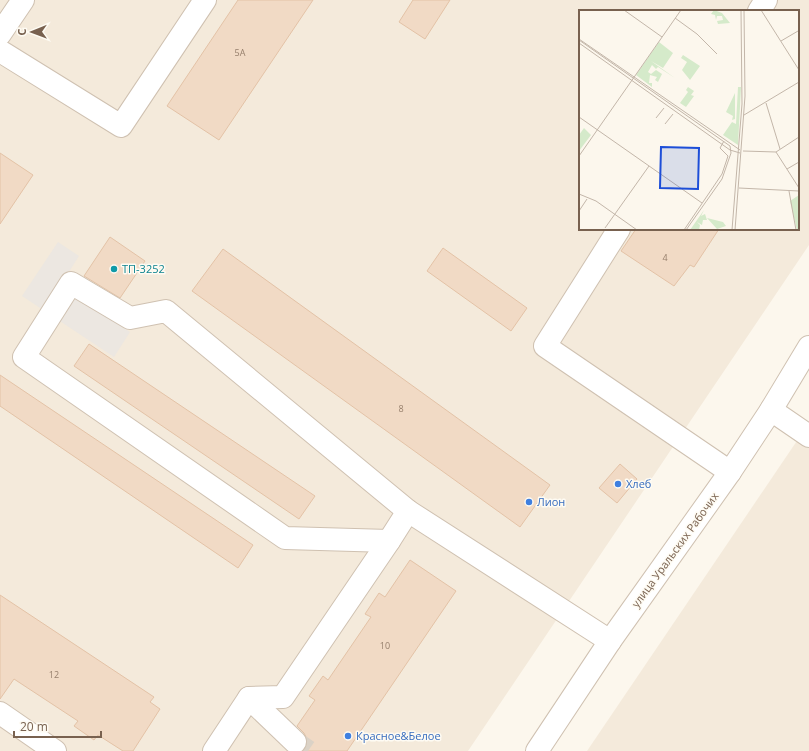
<svg xmlns="http://www.w3.org/2000/svg" width="809" height="751" font-family="'Open Sans',sans-serif">
	<style>
		.residential { fill: #f4eadb; fill-rule: evenodd }
		.industrial { fill: #ece7e1 }
		.building { fill: #f1dac5; stroke: #e3c2a6 }
		.lines { fill: none; stroke-linecap: round; stroke-linejoin: round }
		.minor-tunnel { stroke: #dbd2c6; stroke-width: 22; stroke-dasharray: 22 11; stroke-linecap: butt }
		.minor-casing { stroke: #cfc1b1; stroke-width: 24 }
		.minor { stroke: #fff; stroke-width: 22 }
		.culture-dot { fill: #0f9aa8; stroke: #fefbf3; stroke-width: 1.5 }
		.shop-dot { fill: #3f7fe0; stroke: #fefbf3; stroke-width: 1.5 }
		.labels { text-anchor: middle; stroke-width: 3; stroke-linejoin: round; paint-order: stroke }
		.number-label { font-size: 9px; fill: #967f6c }
		.culture-label { font-size: 11px; fill: #0d838f; stroke: #fefbf3; text-anchor: start }
		.shop-label { font-size: 11px; fill: #366cbe; stroke: #fefbf3; text-anchor: start }
		.street-label { font-size: 11px; fill: #78614f; stroke: #fefbf3 }
		.inset-road { fill: none; stroke: #c3b6a9; stroke-width: 1 }
		.view { fill: #1d4ed8; fill-opacity: 0.15; stroke: #1d4ed8; stroke-width: 2 }
		.inset-edge { fill: none; stroke: #78614f; stroke-width: 2 }
	</style>
	<rect width="100%" height="100%" fill="#fcf7ed"/>
	<g class="residential">
		<path d="M0,0H809V245L468,751H0ZM580,11H798V229H580Z"/>
		<polygon points="809,423 809,751 587,751"/>
	</g>
	<polygon class="industrial" points="58,242 79,256 60,286 130,332 114,357 22,296"/>
	<g class="building">
		<polygon points="238,0 313,0 219,140 167,106"/>
		<polygon points="413,0 450,0 425,39 399,22"/>
		<polygon points="0,153 33,175 0,224"/>
		<polygon points="636,229 719,229 694,267 690,265 674,286 621,251"/>
		<polygon points="110,237 145,261 120,298 84,276"/>
		<polygon points="443,248 527,308 511,331 427,271"/>
		<polygon points="223,249 550,485 520,527 192,291"/>
		<polygon points="89,344 315,496 299,519 74,366"/>
		<polygon points="0,375 253,545 238,568 0,406"/>
		<polygon points="620,464 637,479 617,503 599,488"/>
		<polygon points="410,560 456,591 347,751 304,751 307,745 307,739 304,733 297,726 315,700 309,696 323,676 328,680 371,617 365,614 379,593 385,597"/>
		<polygon points="0,595 154,697 150,702 160,709 133,751 123,751 98,735 94,740 74,726 78,721 14,679 0,699"/>
	</g>
	<g class="lines">
		<polyline class="minor-tunnel" points="295,742 308,751"/>
		<g class="minor-casing">
			<g id="minor">
				<polyline points="759,11 766,0"/>
				<polyline points="0,34 23,0"/>
				<polyline points="0,51 121,126 205,0"/>
				<polyline points="619,229 545,346 730,472"/>
				<polyline points="771,410 809,436"/>
				<polyline points="389,541 285,538 24,357 71,283 130,318 166,311 408,511 610,641"/>
				<polyline points="249,698 295,742"/>
				<polyline points="0,713 55,751"/>
				<polyline points="214,751 249,698 283,697 389,541 408,511"/>
				<polyline points="537,751 610,641 730,472 771,410 809,347"/>
			</g>
		</g>
		<use href="#minor" class="minor"/>
	</g>
	<circle class="culture-dot" cx="114" cy="269" r="4"/>
	<g class="shop-dot">
		<circle cx="618" cy="484" r="4"/>
		<circle cx="529" cy="502" r="4"/>
		<circle cx="348" cy="736" r="4"/>
	</g>
	<g class="labels">
		<g class="number-label">
			<text x="240" y="56">5А</text>
			<text x="665" y="261">4</text>
			<text x="401" y="412">8</text>
			<text x="385" y="649">10</text>
			<text x="54" y="678">12</text>
		</g>
		<g class="culture-label">
			<text x="122" y="273">ТП-3252</text>
		</g>
		<g class="shop-label">
			<text x="626" y="488">Хлеб</text>
			<text x="537" y="506">Лион</text>
			<text x="356" y="740">Красное&amp;Белое</text>
		</g>
		<g class="street-label">
			<text transform="translate(675 550) rotate(-54)" y="4">улица Уральских Рабочих</text>
		</g>
	</g>
	<g transform="translate(579 10)">
		<rect width="220" height="220" fill="#fcf7ed"/>
		<path d="M135,0L143,3L151,13L139,14L138,11L144,10L143,6H138L137,10L136,5L132,4ZM80,32L94,43L84,58L72,51L96,68L79,57L77,59L73,55L69,62L72,64L77,60L83,64L79,72L76,70L78,67L71,65L70,73H73V77L57,65ZM104,45L121,56L111,70L103,60L108,52L102,48ZM109,77L115,81L112,85L115,86L107,97L101,93L109,82L107,80ZM159,77H162L159,135L144,125L153,112L157,114ZM156,83V109L153,110L154,106L147,102ZM5,118L12,125L0,141V125ZM220,185V220H218L211,191ZM125,200L122,206L126,204L128,210H124L123,215L118,212L121,215L120,220H111ZM128,208L144,212L147,216L138,219Z" fill="#d5eaca"/>
		<path class="inset-road" d="M45,0L83,27M182,0L220,60M96,8L118,24L138,44M0,29L161,140M0,30L151,136L152,143L143,169L107,220M202,31L219,21M0,33L151,140L161,143M187,93L201,139M165,105L220,72M0,107L123,193M77,108L85,98M86,114L94,104M164,141L197,142L220,127M197,142L220,178M0,146L102,0M208,159L220,152M160,178L220,181M210,181L217,220M0,184L17,191L58,220M0,201L8,189M26,218L70,156M105,220L143,164L149,146L141,138L145,131M153,220L163,94L162,0M156,220L166,86L165,0"/>
		<path class="view" d="M82,137L120,138L119,179L81,178Z"/>
		<rect width="220" height="220" class="inset-edge"/>
	</g>
	<g transform="translate(32 32) rotate(269)" stroke="#fefbf3" stroke-width="3" paint-order="stroke">
	<path d="M0-3L7 15L0 10L-7 15Z" fill="#78614f"/>
	<text y="-6" font-size="11" font-weight="bold" text-anchor="middle" fill="#78614f">С</text>
	</g>
	<path d="M14 731v6h87v-6" fill="none" stroke="#78614f" stroke-width="2"/>
	<text x="20" y="731" font-size="12" fill="#78614f" stroke="#fefbf3" stroke-width="3" paint-order="stroke">20 m</text>
</svg>
